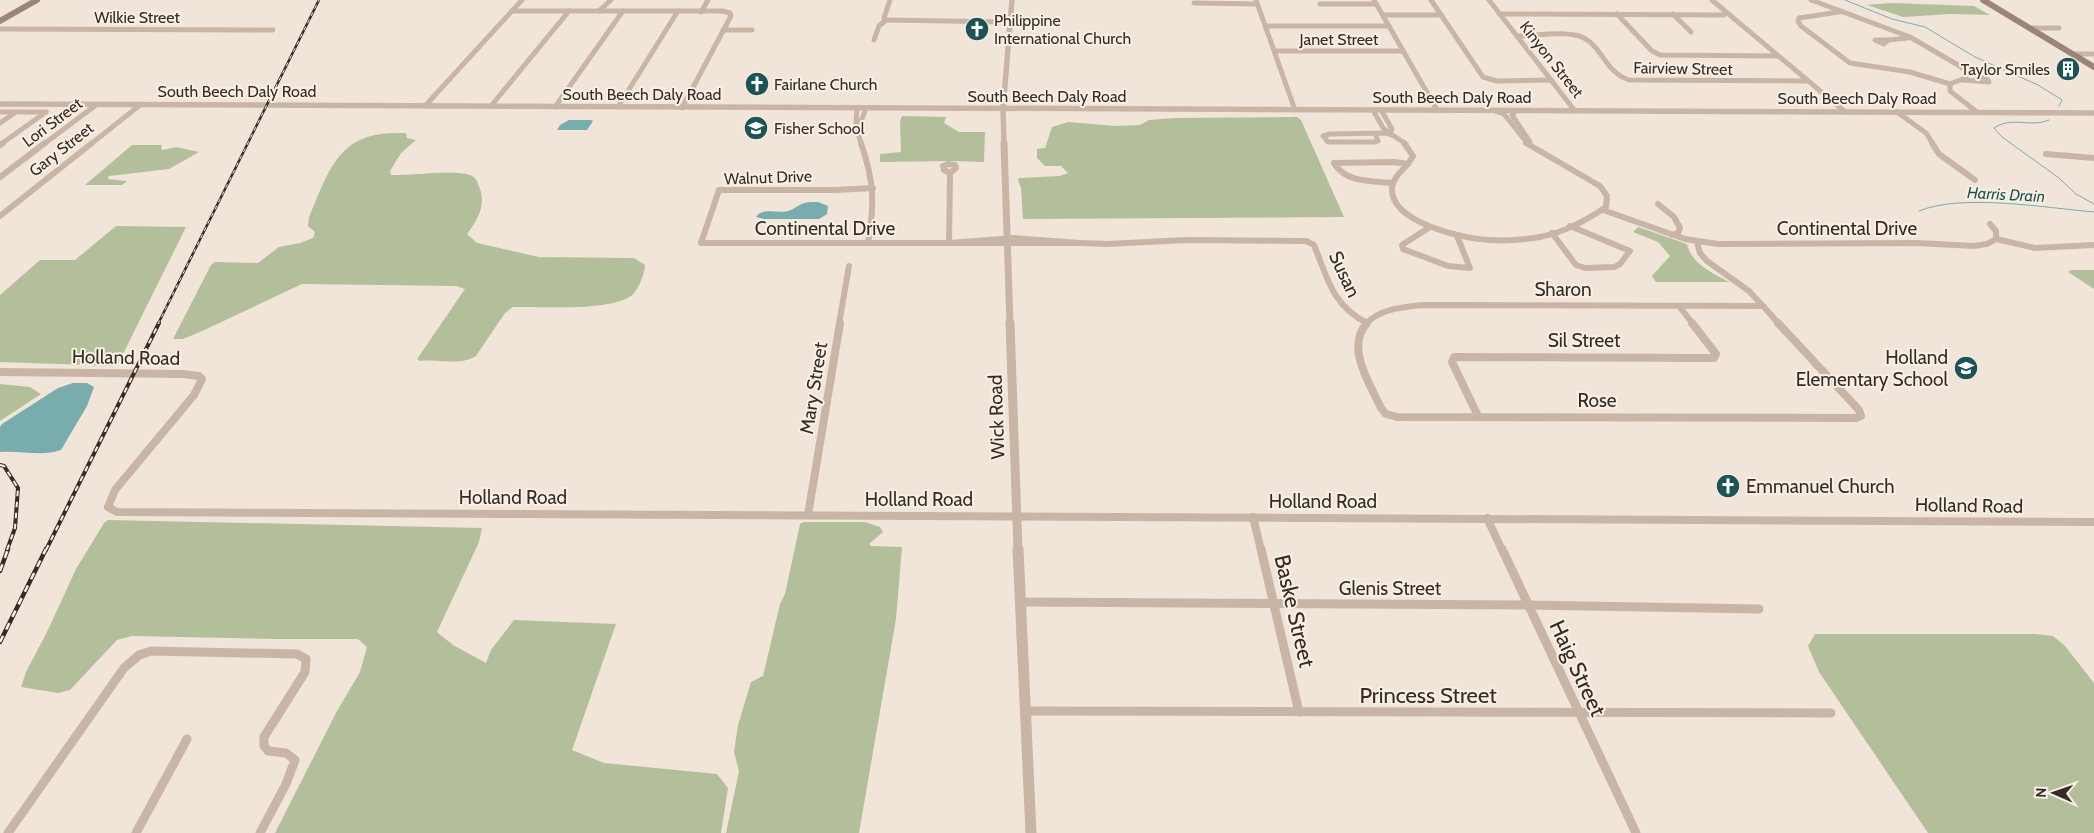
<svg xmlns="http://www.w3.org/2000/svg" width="2094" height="833" font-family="Cabin,sans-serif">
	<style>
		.green { fill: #b3bf9a }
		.water { fill: #79acad }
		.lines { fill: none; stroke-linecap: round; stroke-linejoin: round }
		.stream { stroke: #79acad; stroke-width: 1 }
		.minor-far3 { stroke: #c9b5a6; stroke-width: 5 }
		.minor-far2 { stroke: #c9b5a6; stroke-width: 6 }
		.minor-far1 { stroke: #c9b5a6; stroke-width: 8 }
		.minor { stroke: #c9b5a6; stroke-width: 9 }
		.tertiary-far3 { stroke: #c9b5a6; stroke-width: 5.5 }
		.tertiary-far2 { stroke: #c9b5a6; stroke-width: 7 }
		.tertiary-far1 { stroke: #c9b5a6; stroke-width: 9 }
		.tertiary { stroke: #c9b5a6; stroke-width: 11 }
		.secondary { stroke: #9c8477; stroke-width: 6 }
		.rail-far2-casing { stroke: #352b27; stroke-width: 2.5 }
		.rail-far1-casing { stroke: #352b27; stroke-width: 4 }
		.rail-casing { stroke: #352b27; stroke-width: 4.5 }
		.rail-far2 { stroke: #f9f0e5; stroke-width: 1; stroke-dasharray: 4; stroke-linecap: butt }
		.rail-far1 { stroke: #f9f0e5; stroke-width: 2; stroke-dasharray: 5.5; stroke-linecap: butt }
		.rail { stroke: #f9f0e5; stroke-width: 2.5; stroke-dasharray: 7; stroke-linecap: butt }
		.labels { text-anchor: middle; stroke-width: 4; stroke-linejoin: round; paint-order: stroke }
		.far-street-label { font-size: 16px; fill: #352b27; stroke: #f9f0e5 }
		.far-poi-label { font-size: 16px; fill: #352b27; stroke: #f9f0e5; text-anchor: start }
		.far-water-label { font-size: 16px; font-style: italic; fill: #1d5355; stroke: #f9f0e5 }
		.street-label { font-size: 19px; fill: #352b27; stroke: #f9f0e5 }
		.poi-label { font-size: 19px; fill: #352b27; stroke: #f9f0e5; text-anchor: end }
		.near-street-label { font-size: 22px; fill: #352b27; stroke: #f9f0e5 }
	</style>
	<rect width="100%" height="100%" fill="#f1e5d9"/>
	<g class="green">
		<polygon points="1890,3 1974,6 1990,15 1950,14 1903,17 1867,5"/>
		<polygon points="902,116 946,117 944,123 959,132 985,132 984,162 952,161 880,162 880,154 901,152 900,121"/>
		<polygon points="1297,117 1301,120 1344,217 1023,219 1021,188 1018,180 1019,178 1060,176 1068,173 1061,166 1045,166 1037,158 1037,149 1045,148 1052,127 1068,122 1116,126 1140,125 1149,120 1175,118"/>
		<path d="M406,133L407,138L416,140L401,153L390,171L391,175C409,176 458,169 472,176C477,178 479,187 481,192C485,208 476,222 467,234L477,243L539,257L634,258L645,265C645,273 638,291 631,296C607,312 543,306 513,307L505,313L476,356C460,366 438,359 420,361L417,359L465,289L456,286L302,284L200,332L183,339H173L211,265L215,262L258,263L279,247L300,243L313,238L315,232L308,226L309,217C324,183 334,143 375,135C385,133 396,133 406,133Z"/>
		<polygon points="132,145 162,145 161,149 163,150 176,147 199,152 169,169 109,176 108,179 127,181 122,185 85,185"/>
		<polygon points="116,226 186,227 117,366 0,362 0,295 40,260 75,260"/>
		<path d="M1638,227L1687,244C1691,264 1713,273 1729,282H1656L1652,276L1670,256L1658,242L1633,232Z"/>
		<polygon points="2071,270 2094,270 2094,289 2068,272"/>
		<polygon points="0,384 30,387 41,394 0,421"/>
		<polygon points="108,520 482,528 479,542 437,632 453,645 486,663 491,650 514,620 616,624 572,750 604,763 717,774 728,788 721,833 275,833 337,711 360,672 367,647 358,639 274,639 132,636 117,640 70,690 58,693 21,687 26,672 48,630 76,569 104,523"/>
		<polygon points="804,522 865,522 880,527 883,532 869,544 871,546 902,547 896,619 859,833 726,833 739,771 734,752 738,725 751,682 763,676 780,604 785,594 800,524"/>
		<polygon points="1815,634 2035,634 2053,636 2065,646 2094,683 2094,833 1928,833 1819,672 1808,646"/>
	</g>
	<g class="water">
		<polygon points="569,120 591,120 593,121 587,130 557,130 560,125"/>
		<path d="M811,202H818L828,206L827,214L819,219H764L756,217C762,207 778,214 788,211C796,209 798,203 811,202Z"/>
		<path d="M73,383H87L94,387L87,406L61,450C41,457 20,450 0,452V427L2,424L58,388Z"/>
	</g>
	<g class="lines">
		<g class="stream">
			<polyline points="1845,0 1892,19 1925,27 1975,57 2038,85 2062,100 2059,106"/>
			<path d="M2049,120C2031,128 2011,116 1994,128L2002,137L2059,178L2076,194L2094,204"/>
			<path d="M1919,211C1962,193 2046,208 2094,212"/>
		</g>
		<g class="minor-far3">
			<polyline points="1256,0 1295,110"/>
			<polyline points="1374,0 1437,110"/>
			<polyline points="1431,0 1483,77 1497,81 1551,80"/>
			<polyline points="1489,0 1575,111"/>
			<polyline points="1712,0 1844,111"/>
			<polyline points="1811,0 1910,37 1958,65 1965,70 1967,75 1963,79 1950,84 1950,91 1977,112"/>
			<polyline points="1194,3 1257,4"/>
			<polyline points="1320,4 1376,4"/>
			<polyline points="512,11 722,11 730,13 731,16 682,108"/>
			<polyline points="599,11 611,0"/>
			<polyline points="701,12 708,0"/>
			<polyline points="1839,12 1799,18 1798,21 1801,26 1850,63 1910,72 1950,84"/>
			<polyline points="1499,14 1724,15"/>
			<polyline points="1617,14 1652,51 1660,55 1778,56"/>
			<polyline points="1673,14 1691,32"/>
			<polyline points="1383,15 1441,15"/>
			<polyline points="886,20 1010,22"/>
			<polyline points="886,20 884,18 890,0"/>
			<polyline points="1266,26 1389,26"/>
			<polyline points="2030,28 2059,28"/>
			<polyline points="0,29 273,30"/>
			<polyline points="723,30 752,30"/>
			<path d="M1517,36C1535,36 1568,30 1584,38C1603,48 1605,72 1629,80L1807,81"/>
			<polyline points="874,40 879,26 886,20"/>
			<polygon points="1875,40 1888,40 1884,44"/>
			<polyline points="1888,40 1908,38"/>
			<polyline points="1275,51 1403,51"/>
			<polyline points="2073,54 2094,54"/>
			<polyline points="1962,80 1989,82 1987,79 1966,72"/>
			<polyline points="425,106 522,0"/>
			<polyline points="491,106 569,11"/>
			<polyline points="555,107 623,11"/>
			<polyline points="618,107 678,11"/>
			<polyline points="857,108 856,125 861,144"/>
			<polyline points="1373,110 1383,128 1390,133 1392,129 1381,110"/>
			<polyline points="1495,111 1504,114 1528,144"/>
			<polyline points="1516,111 1512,115 1530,142"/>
			<polyline points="0,112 46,112"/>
			<polyline points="1897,112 1926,133 1933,144"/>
			<polyline points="0,123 16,112"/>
			<polyline points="856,127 862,119 866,108"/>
			<polyline points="1375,134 1378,141 1375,142 1328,142 1323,136 1330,134 1386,133 1394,136 1406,144"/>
			<polyline points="1,144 46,112"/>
			<polyline points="44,144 96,105"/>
			<polyline points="91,144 140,105"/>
		</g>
		<g class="minor-far2">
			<path d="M861,143C874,181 875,203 868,243"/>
			<path d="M1404,143L1413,156C1408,167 1393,175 1392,188C1390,223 1465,239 1490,240C1507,241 1524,240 1540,237C1565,232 1585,221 1606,207L1607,196L1600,186L1526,143"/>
			<polyline points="1932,143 1939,154 1975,180"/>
			<polyline points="0,145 3,143"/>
			<polyline points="2046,154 2094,158"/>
			<polygon points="948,164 955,165 956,168 950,173 944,170 943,166"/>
			<polyline points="0,177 45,143"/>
			<path d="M1393,183C1373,181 1345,183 1334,163L1394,162L1408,164"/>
			<polyline points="873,188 835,190 719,190 701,243 949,243"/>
			<polyline points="1658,204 1674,217 1680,228 1678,233 1672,235"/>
			<polyline points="1603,210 1685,239 1718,244 1916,243 1974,246 1987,244 1996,239 2035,248 2094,245"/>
			<polyline points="0,216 92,143"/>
			<polyline points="1990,224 1996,231 1996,239"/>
			<polyline points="1430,227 1402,245 1403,249 1448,266 1470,268 1457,236"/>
			<polyline points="1552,233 1576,265 1585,268 1615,267 1620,264 1630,251 1570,226"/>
			<polygon points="1014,238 1080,243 949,243"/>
			<polyline points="1697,242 1700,253 1707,261 1749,291 1763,306"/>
			<polyline points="949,243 950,173"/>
			<path d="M1080,243L1107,244L1187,240L1306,241L1314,245C1328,279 1332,305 1367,323"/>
			<polyline points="1679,306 1693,324"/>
			<polyline points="1763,306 1779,324"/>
			<polyline points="839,324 849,266"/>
			<path d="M1366,324C1379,309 1403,307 1422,305L1763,306"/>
		</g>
		<g class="minor-far1">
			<path d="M1367,323C1345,347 1370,384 1381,408L1386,414L1397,417L1856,418L1861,416L1859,410L1778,323"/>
			<polyline points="0,372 183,374 199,376 202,379 194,395 115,490 108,507 117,512 2094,522"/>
			<polyline points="1478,416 1452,362 1454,357 1714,358 1716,354 1692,323"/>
			<polyline points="808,515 840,323"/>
			<polyline points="1253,517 1261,550"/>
			<polyline points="1487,518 1502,550"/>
		</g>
		<g class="minor">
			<polyline points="1261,549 1299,712"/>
			<polyline points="1502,549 1636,833"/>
			<polyline points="1022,602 1527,605 1759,609"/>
			<polyline points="1026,711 1831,713"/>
			<polyline points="8,833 124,668 139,655 151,651 297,654 306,659 305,672 264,737 264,746 268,751 286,753 295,760 286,784 260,833"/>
			<polyline points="136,833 187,739"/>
		</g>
		<g class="tertiary-far3">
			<polyline points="0,104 2094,113"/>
			<polyline points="1004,144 1003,109 1012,0"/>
		</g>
		<polyline class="tertiary-far2" points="1004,143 1010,324"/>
		<polyline class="tertiary-far1" points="1010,323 1018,550"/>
		<polyline class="tertiary" points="1018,549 1031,833"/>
		<g class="secondary">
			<polyline points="1983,0 2094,67"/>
			<polyline points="0,21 37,0"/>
		</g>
		<g class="rail-far2-casing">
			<polyline id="rail-far2" points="158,324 319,0"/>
		</g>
		<g class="rail-far1-casing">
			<g id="rail-far1">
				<polyline points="0,465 4,466 18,488 15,528 7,550"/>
				<polyline points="46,550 159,323"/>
			</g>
		</g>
		<g class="rail-casing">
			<g id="rail">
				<polyline points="0,571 8,549"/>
				<polyline points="0,642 46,549"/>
			</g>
		</g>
		<use href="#rail-far2" class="rail-far2"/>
		<use href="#rail-far1" class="rail-far1"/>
		<use href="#rail" class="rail"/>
	</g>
	<defs>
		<g id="church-disc" transform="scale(1.25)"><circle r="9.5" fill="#1d5355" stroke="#f9f0e5"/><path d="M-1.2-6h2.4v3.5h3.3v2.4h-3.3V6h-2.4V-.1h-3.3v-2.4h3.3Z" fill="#fff"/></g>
		<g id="building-disc" transform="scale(1.25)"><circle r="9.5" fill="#1d5355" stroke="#f9f0e5"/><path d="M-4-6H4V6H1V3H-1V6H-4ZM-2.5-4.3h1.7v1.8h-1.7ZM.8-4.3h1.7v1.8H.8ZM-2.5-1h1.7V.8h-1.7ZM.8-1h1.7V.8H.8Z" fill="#fff"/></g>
		<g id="school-disc" transform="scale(1.25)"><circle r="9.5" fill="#1d5355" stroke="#f9f0e5"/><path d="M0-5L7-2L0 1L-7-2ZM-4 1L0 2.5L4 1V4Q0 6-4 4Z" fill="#fff"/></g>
	</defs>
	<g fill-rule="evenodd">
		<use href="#church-disc" x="977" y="29"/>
		<use href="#building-disc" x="2068" y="69"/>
		<use href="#church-disc" x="757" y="84"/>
		<use href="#school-disc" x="756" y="128"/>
		<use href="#school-disc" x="1966" y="368"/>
		<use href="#church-disc" x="1728" y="486"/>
	</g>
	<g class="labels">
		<g class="far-street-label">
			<text x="137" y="23">Wilkie Street</text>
			<text x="1339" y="45">Janet Street</text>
			<text transform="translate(1552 59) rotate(52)" y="6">Kinyon Street</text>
			<text transform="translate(1683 68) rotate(1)" y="6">Fairview Street</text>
			<text x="237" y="97">South Beech Daly Road</text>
			<text x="642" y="100">South Beech Daly Road</text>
			<text x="1047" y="102">South Beech Daly Road</text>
			<text x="1452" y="103">South Beech Daly Road</text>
			<text x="1857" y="104">South Beech Daly Road</text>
			<text transform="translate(52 122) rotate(-37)" y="6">Lori Street</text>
			<text transform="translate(61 149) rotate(-38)" y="6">Gary Street</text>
			<text transform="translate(768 177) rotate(-2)" y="6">Walnut Drive</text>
		</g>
		<g class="far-poi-label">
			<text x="994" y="26">Philippine<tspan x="994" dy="18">International Church</tspan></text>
			<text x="2050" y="75" text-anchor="end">Taylor Smiles</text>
			<text x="774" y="90">Fairlane Church</text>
			<text x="774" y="134">Fisher School</text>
		</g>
		<g class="far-water-label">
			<text transform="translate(2006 194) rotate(3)" y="6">Harris Drain</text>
		</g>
		<g class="street-label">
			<text x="825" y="235">Continental Drive</text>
			<text x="1847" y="235">Continental Drive</text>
			<text transform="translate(1345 274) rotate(65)" y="7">Susan</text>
			<text x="1563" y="296">Sharon</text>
			<text x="1584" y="347">Sil Street</text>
			<text transform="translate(126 357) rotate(1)" y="7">Holland Road</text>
			<text transform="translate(813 388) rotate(-81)" y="7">Mary Street</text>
			<text x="1597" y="407">Rose</text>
			<text transform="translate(996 417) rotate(-92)" y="7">Wick Road</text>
			<text x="513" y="504">Holland Road</text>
			<text x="919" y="506">Holland Road</text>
			<text x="1323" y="508">Holland Road</text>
			<text transform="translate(1969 505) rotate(1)" y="7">Holland Road</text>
			<text x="1390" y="595">Glenis Street</text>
		</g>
		<g class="poi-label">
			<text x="1948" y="364">Holland<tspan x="1948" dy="22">Elementary School</tspan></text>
			<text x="1746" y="493" text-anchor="start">Emmanuel Church</text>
		</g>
		<g class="near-street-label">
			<text transform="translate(1295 611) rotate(77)" y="8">Baske Street</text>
			<text transform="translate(1578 668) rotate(65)" y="8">Haig Street</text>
			<text x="1428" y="703">Princess Street</text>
		</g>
	</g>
	<g transform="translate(2054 793) rotate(272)" stroke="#f9f0e5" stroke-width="4" paint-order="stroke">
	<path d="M0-4L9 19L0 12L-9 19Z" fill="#352b27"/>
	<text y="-8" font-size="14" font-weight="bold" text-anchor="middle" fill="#352b27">N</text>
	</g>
</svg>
